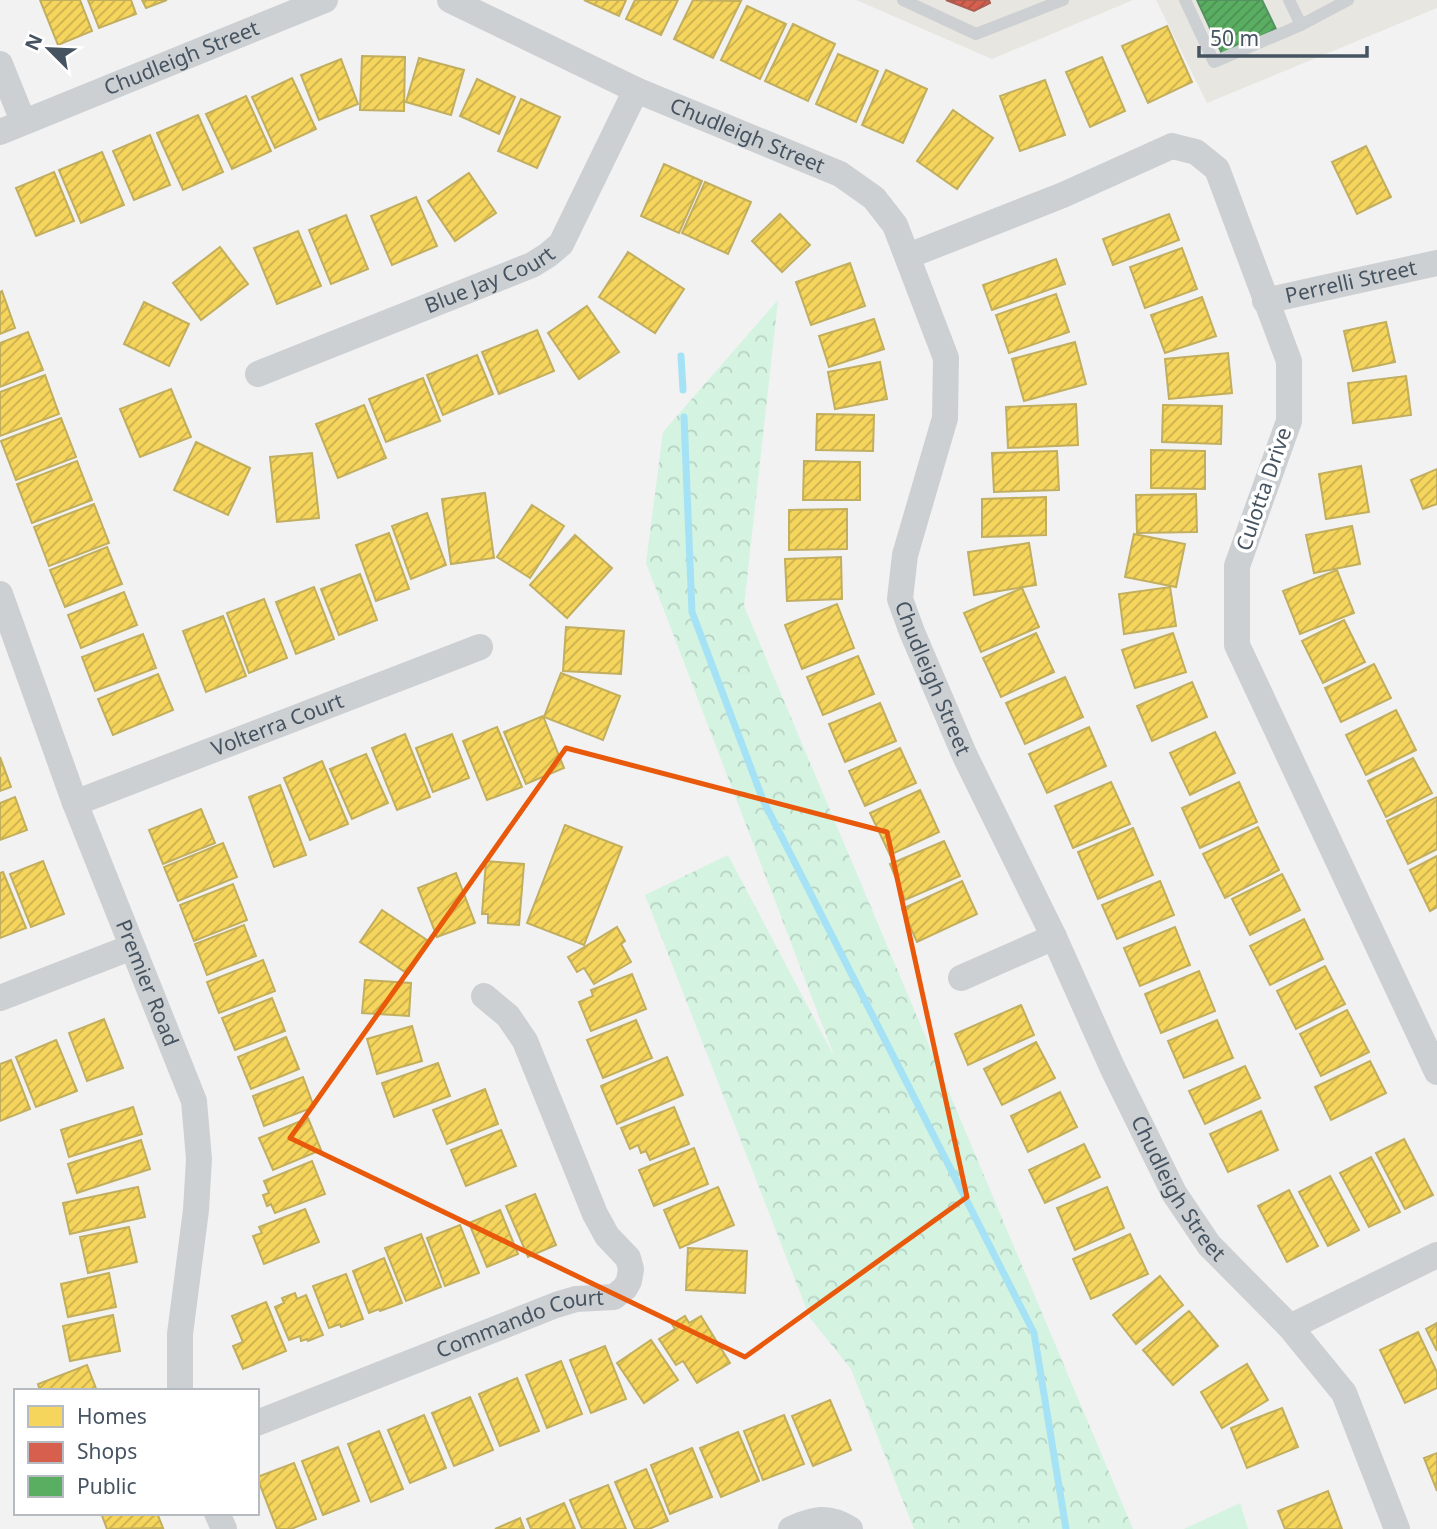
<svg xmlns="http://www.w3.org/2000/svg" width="1437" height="1529" font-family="'Noto Sans',sans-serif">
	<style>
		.commercial { fill: #e7e6e0 }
		.forest { fill: url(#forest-crowns) }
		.park { fill: #d4f3e1 }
		.homes { fill: url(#homes-hatch); stroke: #c1ae5e; stroke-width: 2 }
		.shops { fill: url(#shops-hatch); stroke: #ab5c53; stroke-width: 2 }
		.public { fill: url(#public-hatch); stroke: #549361; stroke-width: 2 }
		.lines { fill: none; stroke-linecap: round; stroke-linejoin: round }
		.stream { stroke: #a5e2f5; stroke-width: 7 }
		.lane { stroke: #cdd0d3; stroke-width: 12 }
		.street { stroke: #cdd0d3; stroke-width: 26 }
		.marked { fill: none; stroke: #e8590c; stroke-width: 5; stroke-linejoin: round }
		.labels { text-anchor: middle; stroke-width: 7; stroke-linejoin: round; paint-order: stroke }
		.street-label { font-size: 21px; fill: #465461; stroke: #fff }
	</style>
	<defs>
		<pattern id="forest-crowns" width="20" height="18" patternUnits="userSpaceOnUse" patternTransform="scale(1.75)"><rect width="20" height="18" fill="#d4f3e1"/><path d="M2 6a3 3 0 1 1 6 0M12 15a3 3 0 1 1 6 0" fill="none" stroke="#b7d2c4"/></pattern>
		<pattern id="homes-hatch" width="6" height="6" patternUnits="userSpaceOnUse" patternTransform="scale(1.75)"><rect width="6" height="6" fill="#f6d55c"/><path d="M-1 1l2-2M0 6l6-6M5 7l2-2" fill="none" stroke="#c9af4f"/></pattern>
		<pattern id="shops-hatch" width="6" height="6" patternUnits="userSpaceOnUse" patternTransform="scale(1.75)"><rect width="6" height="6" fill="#d6604d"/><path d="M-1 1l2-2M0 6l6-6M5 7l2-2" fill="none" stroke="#af5243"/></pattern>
		<pattern id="public-hatch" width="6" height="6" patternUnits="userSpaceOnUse" patternTransform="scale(1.75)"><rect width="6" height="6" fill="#5aae61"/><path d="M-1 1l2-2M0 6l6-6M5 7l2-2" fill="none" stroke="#4c9053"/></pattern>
	</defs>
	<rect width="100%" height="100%" fill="#f2f2f2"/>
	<g class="commercial">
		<polygon points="856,0 1133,0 992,59"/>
		<polygon points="1156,0 1437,0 1437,8 1207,103"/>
	</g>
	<polygon class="forest" points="778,300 744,606 1133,1529 914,1529 851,1369 810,1318 645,895 728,855 835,1058 646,563 663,432"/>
	<polygon class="park" points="1240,1503 1248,1529 1184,1529"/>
	<g class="homes">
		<polygon points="40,0 80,0 92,31 58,45"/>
		<polygon points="88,0 131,0 136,14 99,28"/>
		<polygon points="142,0 167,0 146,8"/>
		<polygon points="584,0 626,0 619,16"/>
		<polygon points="635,0 678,0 661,35 626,19"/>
		<polygon points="693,0 741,1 713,58 674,39"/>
		<polygon points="747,6 786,24 760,79 721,60"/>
		<polygon points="793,24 835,44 808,101 765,81"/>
		<polygon points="1167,26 1192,82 1148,103 1122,46"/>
		<polygon points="838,54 878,71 856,122 816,104"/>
		<polygon points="362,56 405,57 404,111 360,110"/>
		<polygon points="1102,57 1125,111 1090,127 1066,72"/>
		<polygon points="419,58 464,70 451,115 406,102"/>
		<polygon points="341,59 358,104 319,120 301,75"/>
		<polygon points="886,70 927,89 903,143 862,125"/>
		<polygon points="292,78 316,129 275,148 252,97"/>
		<polygon points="477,79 515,97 499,134 460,116"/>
		<polygon points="1045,80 1065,135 1020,151 1000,96"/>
		<polygon points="246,96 271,151 232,169 206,114"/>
		<polygon points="521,99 560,117 537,168 498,151"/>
		<polygon points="953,110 993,138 957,189 917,161"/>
		<polygon points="198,115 223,172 183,190 157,133"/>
		<polygon points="150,135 170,185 134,200 113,151"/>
		<polygon points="1366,146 1391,197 1357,214 1332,162"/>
		<polygon points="102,152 124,205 81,223 59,170"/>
		<polygon points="664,164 702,181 679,233 641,216"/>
		<polygon points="54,172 74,221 36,236 16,188"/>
		<polygon points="469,173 496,213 455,241 428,201"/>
		<polygon points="705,182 751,202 728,254 682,233"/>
		<polygon points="416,197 437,246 392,265 371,216"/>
		<polygon points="780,214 810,245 782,272 752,241"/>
		<polygon points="1169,214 1179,240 1113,265 1103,239"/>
		<polygon points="346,215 368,269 331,284 309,230"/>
		<polygon points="298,231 321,286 277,304 254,248"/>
		<polygon points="220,247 248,284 201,320 173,283"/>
		<polygon points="1182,248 1197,289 1145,308 1130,267"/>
		<polygon points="628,252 684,289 655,333 599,297"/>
		<polygon points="1056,259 1065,284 992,310 983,285"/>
		<polygon points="850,263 865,306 811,325 796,282"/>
		<polygon points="2,291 15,328 0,334 0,292"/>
		<polygon points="1056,294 1069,332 1009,353 996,315"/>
		<polygon points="1202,297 1216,336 1165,353 1151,315"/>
		<polygon points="144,302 189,324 169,366 124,344"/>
		<polygon points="587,306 619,352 579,379 548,333"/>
		<polygon points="874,319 884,349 829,367 819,336"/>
		<polygon points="1386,322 1395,362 1353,371 1344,331"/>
		<polygon points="537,330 554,371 499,394 482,352"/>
		<polygon points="28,332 43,370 0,387 0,343"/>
		<polygon points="1075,342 1086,384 1024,401 1012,359"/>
		<polygon points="1228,353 1232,393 1169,399 1165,359"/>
		<polygon points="477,355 493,394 443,415 427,375"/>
		<polygon points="880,362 887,399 835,409 828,372"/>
		<polygon points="45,375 59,414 0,436 0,392"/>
		<polygon points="1406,376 1411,415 1353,423 1348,383"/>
		<polygon points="423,378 440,421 386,442 369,399"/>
		<polygon points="171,389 191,437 140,457 120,409"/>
		<polygon points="1076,404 1078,445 1008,448 1006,407"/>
		<polygon points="364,405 386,458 338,478 316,424"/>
		<polygon points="1163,405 1222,406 1221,444 1162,442"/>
		<polygon points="817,414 874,415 873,451 816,450"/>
		<polygon points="61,418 76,457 16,480 1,441"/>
		<polygon points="196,442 250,468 228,515 174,490"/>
		<polygon points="1151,450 1205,451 1205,489 1151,488"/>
		<polygon points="1057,451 1059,490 994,492 992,453"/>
		<polygon points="312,453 319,518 277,522 270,457"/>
		<polygon points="77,461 92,500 32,523 17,484"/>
		<polygon points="804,461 860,462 860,500 803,500"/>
		<polygon points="1361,466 1369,512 1326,519 1319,474"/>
		<polygon points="1437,469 1437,504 1423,509 1411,480"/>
		<polygon points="485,493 494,558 451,564 442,499"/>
		<polygon points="1196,494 1197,532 1137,533 1136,495"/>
		<polygon points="1046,497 1046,535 982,537 982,499"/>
		<polygon points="94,504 109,543 49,566 34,527"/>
		<polygon points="532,505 564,526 530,578 497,557"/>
		<polygon points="847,509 847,549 789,550 789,510"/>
		<polygon points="427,513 446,565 411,579 392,526"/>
		<polygon points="1352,526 1360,564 1314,573 1306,535"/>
		<polygon points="389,533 409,589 376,601 356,545"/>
		<polygon points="1134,534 1185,544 1176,587 1125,577"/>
		<polygon points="575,535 612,568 567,618 530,585"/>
		<polygon points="1029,543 1036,585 974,595 968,552"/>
		<polygon points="107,547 122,584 65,607 50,570"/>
		<polygon points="841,557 842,599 787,601 785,559"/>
		<polygon points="1337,570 1354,613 1300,634 1283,591"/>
		<polygon points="360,574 377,620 339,635 321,589"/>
		<polygon points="314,587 334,639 296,654 276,602"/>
		<polygon points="1170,587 1176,626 1124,634 1119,594"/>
		<polygon points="1022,588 1039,627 981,652 964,613"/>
		<polygon points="124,592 137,625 81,648 68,615"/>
		<polygon points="264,599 287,658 249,673 227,613"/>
		<polygon points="837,604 854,648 802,669 785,625"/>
		<polygon points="223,616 246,676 206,692 183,631"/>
		<polygon points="1344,620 1365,662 1323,683 1302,641"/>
		<polygon points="566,627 624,631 621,674 563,671"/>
		<polygon points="1036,633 1054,672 1001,697 983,658"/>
		<polygon points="1173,633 1186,672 1135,688 1122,650"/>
		<polygon points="143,634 156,668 95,691 82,657"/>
		<polygon points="858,656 874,694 823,715 807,677"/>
		<polygon points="1374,664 1391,698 1341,722 1325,688"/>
		<polygon points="561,673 620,696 603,740 544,717"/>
		<polygon points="158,674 173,710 113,735 98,699"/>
		<polygon points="1065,677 1083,717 1025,744 1006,703"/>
		<polygon points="1192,682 1207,717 1152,741 1137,706"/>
		<polygon points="880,703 896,741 845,762 829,724"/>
		<polygon points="1396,710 1416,750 1366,775 1346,735"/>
		<polygon points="543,716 564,768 526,784 504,732"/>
		<polygon points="497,727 522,787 487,800 463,741"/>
		<polygon points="1089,727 1106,766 1047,793 1029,754"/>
		<polygon points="1215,732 1235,773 1190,795 1170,753"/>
		<polygon points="405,734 430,797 397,810 372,748"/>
		<polygon points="452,734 469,778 433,792 416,748"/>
		<polygon points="900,748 916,783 865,806 849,771"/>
		<polygon points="366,754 388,803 352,819 330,769"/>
		<polygon points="0,757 11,787 0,791"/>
		<polygon points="1413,758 1432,793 1386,817 1368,781"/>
		<polygon points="322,761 348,824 310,840 284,778"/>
		<polygon points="1111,782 1130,824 1073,848 1055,806"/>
		<polygon points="1239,782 1257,822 1200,848 1182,808"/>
		<polygon points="280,785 306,855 274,867 249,797"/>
		<polygon points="920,790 939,832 890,855 870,813"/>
		<polygon points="15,797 27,830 0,840 0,803"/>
		<polygon points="1437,797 1437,849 1408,864 1387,821"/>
		<polygon points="201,809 215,843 163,864 149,830"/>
		<polygon points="565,825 622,847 584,945 527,923"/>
		<polygon points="1258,827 1279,870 1225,898 1203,854"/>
		<polygon points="1133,828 1153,875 1098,899 1078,852"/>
		<polygon points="944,841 960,876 905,900 890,864"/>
		<polygon points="223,843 237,877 178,901 164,867"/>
		<polygon points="1437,856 1437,907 1430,911 1410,870"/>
		<polygon points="43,861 64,914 31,927 10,874"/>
		<polygon points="486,861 524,864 519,925 488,923 488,914 482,914"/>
		<polygon points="3,872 26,928 0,938 0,873"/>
		<polygon points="456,873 475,923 437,937 418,888"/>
		<polygon points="1282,874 1300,910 1250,935 1232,899"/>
		<polygon points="962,881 977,914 917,942 902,909"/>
		<polygon points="1160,881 1174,915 1117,939 1102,905"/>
		<polygon points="233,884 247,920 194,941 180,905"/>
		<polygon points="382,910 430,942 408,974 360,942"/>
		<polygon points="1304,919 1323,959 1270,985 1250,946"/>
		<polygon points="244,925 256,956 207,975 195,944"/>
		<polygon points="617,927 625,941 621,944 631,962 594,984 584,968 577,972 568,957"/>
		<polygon points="1175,927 1190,965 1140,986 1124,948"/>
		<polygon points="263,960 275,991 219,1013 207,982"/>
		<polygon points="1325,966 1345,1004 1296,1029 1277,991"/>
		<polygon points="1199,971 1215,1011 1161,1033 1145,994"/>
		<polygon points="632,974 646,1009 591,1031 579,1002 593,996 591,990"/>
		<polygon points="365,980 411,983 409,1016 362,1013"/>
		<polygon points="272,998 285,1031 235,1050 222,1018"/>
		<polygon points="1021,1005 1034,1035 968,1065 955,1034"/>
		<polygon points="1347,1010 1369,1052 1321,1076 1300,1034"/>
		<polygon points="104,1019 123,1068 87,1081 69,1033"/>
		<polygon points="636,1020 652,1058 603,1078 587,1040"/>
		<polygon points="1217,1020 1233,1058 1184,1078 1168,1041"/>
		<polygon points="412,1026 422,1061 377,1074 367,1039"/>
		<polygon points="286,1037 299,1069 251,1089 238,1057"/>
		<polygon points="56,1040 77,1091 36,1107 16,1057"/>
		<polygon points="1036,1042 1055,1078 1002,1105 984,1069"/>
		<polygon points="667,1057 683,1095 617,1124 601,1086"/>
		<polygon points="11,1060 30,1109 0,1121 0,1064"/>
		<polygon points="1370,1061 1386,1093 1331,1120 1315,1087"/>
		<polygon points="438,1063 450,1096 394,1117 382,1083"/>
		<polygon points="1245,1066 1260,1098 1205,1124 1189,1091"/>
		<polygon points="303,1077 314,1107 264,1126 253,1096"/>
		<polygon points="485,1089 498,1124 447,1144 433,1110"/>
		<polygon points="1060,1092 1077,1127 1028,1152 1011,1116"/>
		<polygon points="133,1107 142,1134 69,1157 61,1130"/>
		<polygon points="674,1107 689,1144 650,1160 646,1151 641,1153 638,1145 630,1149 621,1128"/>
		<polygon points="1261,1111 1278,1150 1228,1172 1210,1134"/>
		<polygon points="308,1118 321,1150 273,1170 259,1138"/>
		<polygon points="501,1130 516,1166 466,1186 451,1150"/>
		<polygon points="1404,1139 1433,1195 1405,1209 1376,1153"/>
		<polygon points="141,1140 150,1169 77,1193 68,1164"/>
		<polygon points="1084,1144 1100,1177 1045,1203 1029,1170"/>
		<polygon points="694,1148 708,1184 654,1206 639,1170"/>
		<polygon points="1371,1157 1400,1212 1369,1227 1340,1173"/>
		<polygon points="312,1161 325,1194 275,1213 271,1204 267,1206 263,1195 269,1193 264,1181"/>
		<polygon points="1330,1176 1359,1230 1328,1246 1299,1192"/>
		<polygon points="138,1187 145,1217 70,1234 63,1203"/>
		<polygon points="718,1187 734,1225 680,1248 664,1210"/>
		<polygon points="1107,1187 1124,1228 1075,1250 1057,1208"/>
		<polygon points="1289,1190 1318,1246 1287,1262 1258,1206"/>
		<polygon points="535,1194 556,1245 528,1257 506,1206"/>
		<polygon points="305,1209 319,1242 264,1264 253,1236 262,1233 259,1227"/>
		<polygon points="500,1210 518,1254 487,1267 469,1223"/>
		<polygon points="460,1225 479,1273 445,1286 427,1238"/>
		<polygon points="129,1227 137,1262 88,1273 80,1237"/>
		<polygon points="421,1234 441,1287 406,1301 385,1248"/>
		<polygon points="1130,1234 1148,1274 1091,1299 1073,1259"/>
		<polygon points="688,1248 747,1251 745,1293 686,1290"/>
		<polygon points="384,1258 402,1303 380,1311 379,1309 369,1313 353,1271"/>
		<polygon points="109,1273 116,1307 68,1317 61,1284"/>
		<polygon points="346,1274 363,1319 341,1327 340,1324 329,1328 313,1286"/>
		<polygon points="1160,1276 1183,1305 1136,1344 1113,1315"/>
		<polygon points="295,1293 297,1299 306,1295 323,1335 308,1341 307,1339 301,1341 300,1336 289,1340 275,1307 284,1303 282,1298"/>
		<polygon points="266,1302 286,1351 243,1369 233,1346 243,1342 232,1316"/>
		<polygon points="1189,1311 1218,1346 1173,1385 1143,1350"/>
		<polygon points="113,1315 120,1351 70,1361 63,1326"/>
		<polygon points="685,1316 689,1323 701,1316 730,1363 697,1383 683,1361 676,1365 659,1339 675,1329 672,1324"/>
		<polygon points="1437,1323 1437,1351 1426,1329"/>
		<polygon points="1418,1332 1437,1372 1437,1388 1405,1403 1380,1350"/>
		<polygon points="651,1340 678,1380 644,1403 617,1363"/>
		<polygon points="605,1346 626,1399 591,1413 570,1360"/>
		<polygon points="561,1361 582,1414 547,1428 526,1375"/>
		<polygon points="1247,1364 1268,1400 1222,1428 1201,1392"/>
		<polygon points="87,1365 97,1391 40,1391 38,1384"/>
		<polygon points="517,1378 539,1431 500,1446 479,1394"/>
		<polygon points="470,1397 493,1450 454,1466 432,1413"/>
		<polygon points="830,1400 851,1450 813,1466 792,1416"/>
		<polygon points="1282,1408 1298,1447 1247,1468 1231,1428"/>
		<polygon points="424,1415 446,1468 410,1483 388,1430"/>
		<polygon points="784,1415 804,1464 763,1480 744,1431"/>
		<polygon points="379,1431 403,1489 371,1502 348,1444"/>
		<polygon points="738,1432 759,1481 721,1497 700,1448"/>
		<polygon points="338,1447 359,1501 323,1515 302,1461"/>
		<polygon points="692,1448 712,1497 670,1514 651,1465"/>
		<polygon points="1437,1453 1437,1491 1424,1458"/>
		<polygon points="294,1463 316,1519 291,1529 277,1529 257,1477"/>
		<polygon points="646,1469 668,1521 649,1529 635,1529 615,1482"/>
		<polygon points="608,1485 626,1529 582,1529 570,1500"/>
		<polygon points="1328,1491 1342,1529 1285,1529 1278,1511"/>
		<polygon points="564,1503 575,1529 531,1529 527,1519"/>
		<polygon points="101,1513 157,1513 163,1528 107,1529"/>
		<polygon points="520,1518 524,1529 495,1529"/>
	</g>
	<polygon class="shops" points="946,0 989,0 990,3 974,11"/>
	<polygon class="public" points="1197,0 1262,0 1276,29 1222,54"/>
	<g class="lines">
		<g class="stream">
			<polyline points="681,356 683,390"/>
			<polyline points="684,417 692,612 763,800 1034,1333 1066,1529"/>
		</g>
		<g class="lane">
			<polyline points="903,0 976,34 1063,0"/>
			<polyline points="1185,0 1214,62 1301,25"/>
			<polyline points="1289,0 1301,25 1348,0"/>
		</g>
		<g class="street">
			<path id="s1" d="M450,0L636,90L840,174L874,198L895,225L946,358L945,418L905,555L900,599L912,632L965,756L1054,937L1113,1069L1174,1193L1209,1245L1290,1327L1344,1393L1397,1529"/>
			<polyline points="0,64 23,121"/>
			<path id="s2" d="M0,132L325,0"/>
			<polyline points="908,256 1063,195 1172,146 1196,152 1217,169 1289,361 1289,421 1237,566 1237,645 1437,1072"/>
			<path id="s3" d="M1265,301L1437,263"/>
			<path id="s4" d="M258,374L532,265L548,255L561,244L636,90"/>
			<path id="s5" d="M0,594L75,803L194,1101L199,1159L196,1210L180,1334V1391"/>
			<path id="s6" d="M75,803L480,647"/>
			<polyline points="961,978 1054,937"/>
			<polyline points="0,998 132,947"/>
			<polyline points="1290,1327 1437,1255"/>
			<path id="s7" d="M257,1423L556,1305L576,1299L614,1297L625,1288L629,1281L631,1269L628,1258L607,1236L595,1214L525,1041L508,1016L484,996"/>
			<polyline points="217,1513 224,1529"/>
			<path d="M791,1529C813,1519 828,1515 850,1529"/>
		</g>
	</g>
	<path class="marked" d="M566,748L887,832L967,1197L745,1357L290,1138Z"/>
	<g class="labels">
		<g class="street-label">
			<text dy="7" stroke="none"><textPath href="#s2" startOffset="196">Chudleigh Street</textPath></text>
			<text dy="7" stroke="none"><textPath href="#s1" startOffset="327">Chudleigh Street</textPath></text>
			<text dy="7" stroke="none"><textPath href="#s4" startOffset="250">Blue Jay Court</textPath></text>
			<text dy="7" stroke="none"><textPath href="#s3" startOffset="88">Perrelli Street</textPath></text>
			<text transform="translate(1264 489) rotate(-71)" y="7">Culotta Drive</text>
			<text dy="7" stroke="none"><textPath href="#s1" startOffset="978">Chudleigh Street</textPath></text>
			<text dy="7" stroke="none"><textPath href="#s6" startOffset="217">Volterra Court</textPath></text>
			<text dy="7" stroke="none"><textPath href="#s5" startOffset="416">Premier Road</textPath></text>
			<text dy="7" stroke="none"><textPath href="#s1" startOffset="1545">Chudleigh Street</textPath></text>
			<text dy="7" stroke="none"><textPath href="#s7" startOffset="282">Commando Court</textPath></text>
		</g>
	</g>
	<rect x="14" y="1389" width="245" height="126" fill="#ffffff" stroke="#b5bbc0" stroke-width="2"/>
	<rect x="28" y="1406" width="35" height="21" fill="#f6d55c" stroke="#b5bbc0" stroke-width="2"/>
	<text x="77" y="1424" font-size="21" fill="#465461">Homes</text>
	<rect x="28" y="1442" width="35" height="21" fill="#d6604d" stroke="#b5bbc0" stroke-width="2"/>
	<text x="77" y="1459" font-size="21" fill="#465461">Shops</text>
	<rect x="28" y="1476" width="35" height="21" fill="#5aae61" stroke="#b5bbc0" stroke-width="2"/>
	<text x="77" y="1494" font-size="21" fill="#465461">Public</text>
	<g transform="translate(49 49) rotate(294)" stroke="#ffffff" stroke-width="5" paint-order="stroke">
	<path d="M0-5L12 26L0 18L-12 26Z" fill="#465461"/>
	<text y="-10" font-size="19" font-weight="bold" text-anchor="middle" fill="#465461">N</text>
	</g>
	<path d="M1199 46v10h168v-10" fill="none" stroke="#465461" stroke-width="3.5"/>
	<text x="1210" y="46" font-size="21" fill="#465461" stroke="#ffffff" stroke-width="5" paint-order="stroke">50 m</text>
</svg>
